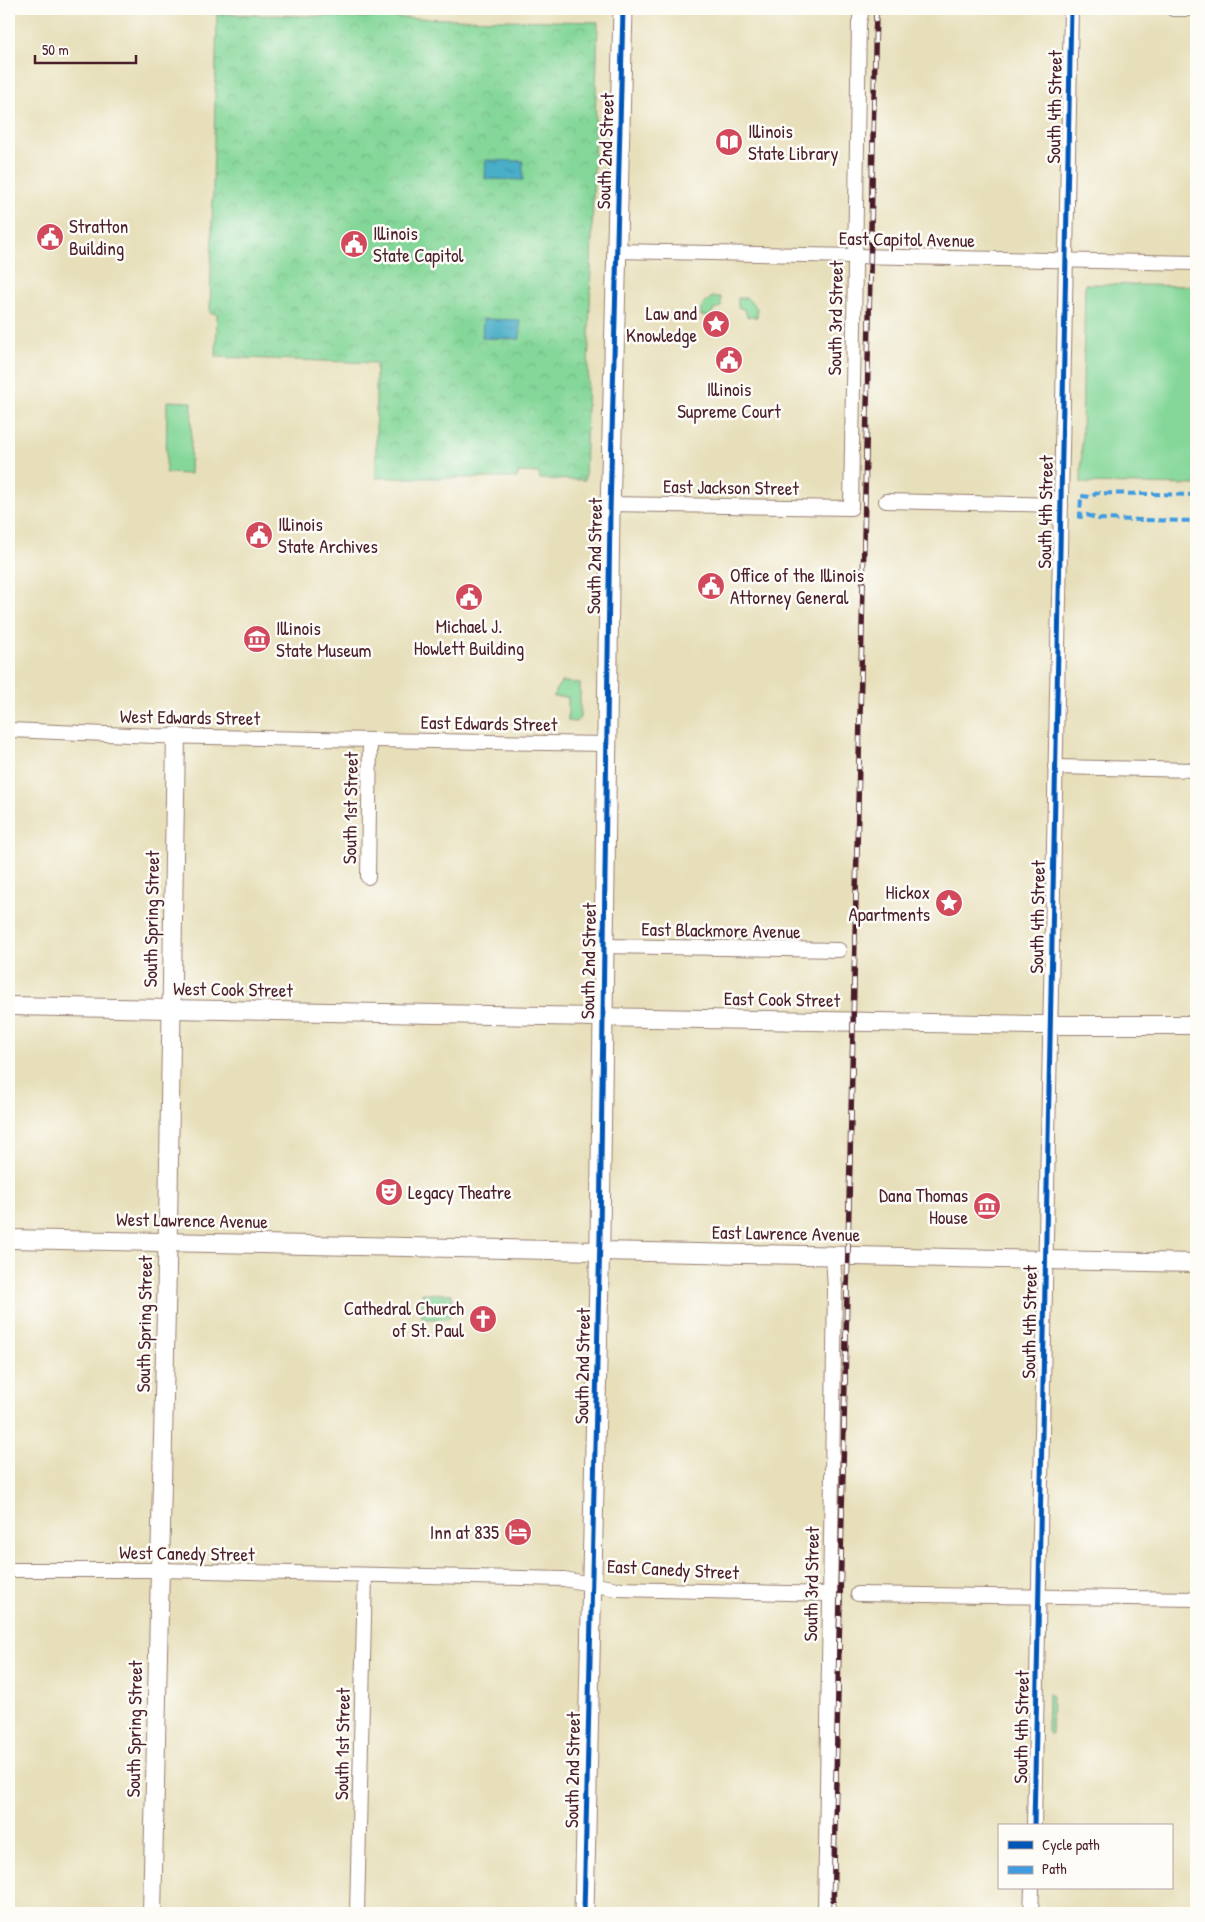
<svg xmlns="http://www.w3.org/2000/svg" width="1205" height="1922" font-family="'Patrick Hand',sans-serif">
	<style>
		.green { fill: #84d799; stroke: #677b62 }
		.park { fill: url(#park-crowns); stroke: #677b62 }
		.water { fill: url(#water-ripples); stroke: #49667a }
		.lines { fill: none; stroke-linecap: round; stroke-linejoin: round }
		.minor-casing { stroke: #987f72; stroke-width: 16 }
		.tertiary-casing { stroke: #987f72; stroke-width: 20 }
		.secondary-casing { stroke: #987f72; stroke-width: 21 }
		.minor { stroke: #fff; stroke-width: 14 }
		.tertiary { stroke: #fff; stroke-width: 18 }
		.secondary { stroke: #fff; stroke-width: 19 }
		.rail-casing { stroke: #4a1f2b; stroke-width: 5.5 }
		.rail { stroke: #fdfcf7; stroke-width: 4; stroke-dasharray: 11; stroke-linecap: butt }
		.quiet { stroke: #409be1; stroke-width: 4; stroke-dasharray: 8 4; stroke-linecap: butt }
		.cycleway-casing { stroke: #fdfcf7; stroke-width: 8 }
		.cycleway { stroke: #0057b8; stroke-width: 5 }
		.labels { text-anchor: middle; stroke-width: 5; stroke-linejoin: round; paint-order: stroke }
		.street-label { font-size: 19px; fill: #4a1f2b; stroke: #fdfcf7 }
		.poi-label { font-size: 19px; fill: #4a1f2b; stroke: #fdfcf7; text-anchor: start }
	</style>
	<defs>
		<pattern id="park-crowns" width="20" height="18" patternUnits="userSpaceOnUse" patternTransform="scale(1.25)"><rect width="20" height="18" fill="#84d799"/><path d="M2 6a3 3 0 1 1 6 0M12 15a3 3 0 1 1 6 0" fill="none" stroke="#74b884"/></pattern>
		<pattern id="water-ripples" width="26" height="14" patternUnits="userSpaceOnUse" patternTransform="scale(1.25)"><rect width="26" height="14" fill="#48aec8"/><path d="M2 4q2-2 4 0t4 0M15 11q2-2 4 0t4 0" fill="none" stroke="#3e8da3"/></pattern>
	</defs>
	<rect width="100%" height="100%" fill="#fdfcf7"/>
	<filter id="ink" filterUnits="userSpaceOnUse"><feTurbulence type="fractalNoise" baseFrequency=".02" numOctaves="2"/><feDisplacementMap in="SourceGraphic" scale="10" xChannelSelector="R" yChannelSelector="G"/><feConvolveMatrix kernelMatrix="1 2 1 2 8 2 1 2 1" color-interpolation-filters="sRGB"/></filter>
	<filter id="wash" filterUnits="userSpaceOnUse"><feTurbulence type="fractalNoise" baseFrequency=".0096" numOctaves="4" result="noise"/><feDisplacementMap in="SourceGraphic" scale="20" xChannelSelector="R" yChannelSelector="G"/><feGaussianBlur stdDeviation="1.12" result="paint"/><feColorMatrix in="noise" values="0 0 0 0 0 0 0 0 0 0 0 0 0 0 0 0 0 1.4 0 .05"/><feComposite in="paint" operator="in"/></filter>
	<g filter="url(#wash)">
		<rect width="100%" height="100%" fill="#e7dfba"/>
		<g class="green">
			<polygon points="1085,284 1196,286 1196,485 1081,483"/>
			<polygon points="712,297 721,297 721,307 714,309 710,316 701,316 701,307"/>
			<polygon points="738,298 747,298 757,308 757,317 747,317 745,310 738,307"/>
			<polygon points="167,401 192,402 190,474 166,473"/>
			<polygon points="561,682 580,683 580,718 576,722 568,721 568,697 554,697 555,691"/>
			<polygon points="1048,1694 1052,1695 1051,1735 1047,1732"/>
		</g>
		<g class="park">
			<polygon points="217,14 598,22 585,480 540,479 539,473 518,472 517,478 376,478 376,363 216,357 217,314 210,313"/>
			<polygon points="422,1293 452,1294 452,1313 447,1319 422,1319"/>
		</g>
		<g class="water">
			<polygon points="486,160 523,161 523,180 485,179"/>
			<polygon points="483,319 520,320 520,339 482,338"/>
		</g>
	</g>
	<g filter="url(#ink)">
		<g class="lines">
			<g class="minor-casing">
				<g id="minor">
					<polyline points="1173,9 1196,9"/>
					<polyline points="617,251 1196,263"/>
					<polyline points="886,501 1061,505"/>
					<polyline points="610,504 851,508 859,23 862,9"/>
					<polyline points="9,730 155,736 606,744"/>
					<polyline points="1055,767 1196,770"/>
					<polyline points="368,877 370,740"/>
					<polyline points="603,946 839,950"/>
					<polyline points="9,1570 160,1570 564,1579 617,1589 829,1594"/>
					<polyline points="858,1594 1196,1599"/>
					<polyline points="1034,1826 1071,9"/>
					<polyline points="357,1913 365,1575"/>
					<polyline points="825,1913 835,1288 833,1256"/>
					<polyline points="1031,1913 1032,1888"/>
				</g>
			</g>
			<g class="tertiary-casing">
				<g id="tertiary">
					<polyline points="9,1006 1032,1025 1196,1025"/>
					<polyline points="9,1239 1196,1263"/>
					<polyline points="152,1913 168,1224 176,736"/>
				</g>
			</g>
			<g class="secondary-casing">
				<polyline id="secondary" points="584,1913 600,1235 610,512 623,9"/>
			</g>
			<use href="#minor" class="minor"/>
			<use href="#tertiary" class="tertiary"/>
			<use href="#secondary" class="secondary"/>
			<g class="rail-casing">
				<polyline id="rail" points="833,1913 876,9"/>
			</g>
			<use href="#rail" class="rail"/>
			<polyline class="quiet" points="1196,495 1097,493 1091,497 1081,496 1080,517 1087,515 1098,519 1196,521"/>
			<g class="cycleway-casing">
				<g id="cycleway">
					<polyline points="1034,1826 1071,9"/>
					<polyline points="584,1913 600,1235 610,512 623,9"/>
				</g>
			</g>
			<use href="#cycleway" class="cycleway"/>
		</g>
	</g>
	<defs>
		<g id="library-disc" transform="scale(1.4375)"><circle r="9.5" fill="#d1495b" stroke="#fdfcf7"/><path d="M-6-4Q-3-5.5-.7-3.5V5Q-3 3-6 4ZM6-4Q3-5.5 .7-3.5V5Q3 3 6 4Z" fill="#fff"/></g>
		<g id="civic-disc" transform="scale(1.4375)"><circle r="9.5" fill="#d1495b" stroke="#fdfcf7"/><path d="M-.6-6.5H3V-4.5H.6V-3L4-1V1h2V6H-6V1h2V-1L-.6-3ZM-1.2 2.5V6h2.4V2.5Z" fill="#fff"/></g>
		<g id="sight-disc" transform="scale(1.4375)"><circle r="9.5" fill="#d1495b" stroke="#fdfcf7"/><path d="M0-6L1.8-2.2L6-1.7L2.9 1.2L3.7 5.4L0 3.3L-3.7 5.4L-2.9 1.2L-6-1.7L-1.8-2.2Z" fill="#fff"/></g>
		<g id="museum-disc" transform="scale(1.4375)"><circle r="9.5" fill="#d1495b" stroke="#fdfcf7"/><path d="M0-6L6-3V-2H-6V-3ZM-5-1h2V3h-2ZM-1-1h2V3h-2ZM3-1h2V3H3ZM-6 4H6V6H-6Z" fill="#fff"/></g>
		<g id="theatre-disc" transform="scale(1.4375)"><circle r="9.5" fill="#d1495b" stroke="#fdfcf7"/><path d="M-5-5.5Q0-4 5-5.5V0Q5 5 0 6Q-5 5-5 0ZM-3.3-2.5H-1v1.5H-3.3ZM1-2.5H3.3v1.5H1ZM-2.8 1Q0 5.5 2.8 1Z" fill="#fff"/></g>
		<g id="church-disc" transform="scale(1.4375)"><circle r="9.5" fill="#d1495b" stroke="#fdfcf7"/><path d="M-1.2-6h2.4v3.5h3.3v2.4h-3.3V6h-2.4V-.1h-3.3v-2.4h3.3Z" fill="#fff"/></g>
		<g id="hotel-disc" transform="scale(1.4375)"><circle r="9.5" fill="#d1495b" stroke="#fdfcf7"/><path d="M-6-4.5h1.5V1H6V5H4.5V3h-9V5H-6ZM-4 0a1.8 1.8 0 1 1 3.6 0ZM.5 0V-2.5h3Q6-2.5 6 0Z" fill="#fff"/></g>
	</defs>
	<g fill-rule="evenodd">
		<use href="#library-disc" x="729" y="142"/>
		<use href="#civic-disc" x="50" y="237"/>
		<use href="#civic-disc" x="354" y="244"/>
		<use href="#sight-disc" x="716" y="324"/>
		<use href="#civic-disc" x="729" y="360"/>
		<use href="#civic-disc" x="259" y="535"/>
		<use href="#civic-disc" x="711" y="586"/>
		<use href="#civic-disc" x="469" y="597"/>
		<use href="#museum-disc" x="257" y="639"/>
		<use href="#sight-disc" x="949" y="903"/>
		<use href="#theatre-disc" x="389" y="1192"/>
		<use href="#museum-disc" x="987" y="1206"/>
		<use href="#church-disc" x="483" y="1319"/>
		<use href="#hotel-disc" x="518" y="1532"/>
	</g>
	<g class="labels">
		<g class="street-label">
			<text transform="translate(1054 107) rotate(-89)" y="7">South 4th Street</text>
			<text transform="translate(605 151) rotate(-88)" y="7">South 2nd Street</text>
			<text transform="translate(907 239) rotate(1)" y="7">East Capitol Avenue</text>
			<text transform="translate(835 318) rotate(-89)" y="7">South 3rd Street</text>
			<text transform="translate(731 487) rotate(1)" y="7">East Jackson Street</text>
			<text transform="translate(1045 512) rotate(-89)" y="7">South 4th Street</text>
			<text transform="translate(594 556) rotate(-89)" y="7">South 2nd Street</text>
			<text transform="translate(190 717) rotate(1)" y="7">West Edwards Street</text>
			<text transform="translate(489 723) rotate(1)" y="7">East Edwards Street</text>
			<text transform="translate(350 808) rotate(-89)" y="7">South 1st Street</text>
			<text transform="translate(1037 917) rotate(-89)" y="7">South 4th Street</text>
			<text transform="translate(151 919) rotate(-89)" y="7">South Spring Street</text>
			<text transform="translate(721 930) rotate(1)" y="7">East Blackmore Avenue</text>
			<text transform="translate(588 961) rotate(-89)" y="7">South 2nd Street</text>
			<text transform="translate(233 989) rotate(1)" y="7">West Cook Street</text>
			<text transform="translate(782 999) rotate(1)" y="7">East Cook Street</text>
			<text transform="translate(192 1220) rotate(1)" y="7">West Lawrence Avenue</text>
			<text transform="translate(786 1233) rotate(1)" y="7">East Lawrence Avenue</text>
			<text transform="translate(1029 1322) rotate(-89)" y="7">South 4th Street</text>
			<text transform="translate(144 1324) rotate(-89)" y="7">South Spring Street</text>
			<text transform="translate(582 1366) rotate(-89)" y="7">South 2nd Street</text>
			<text transform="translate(187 1553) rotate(1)" y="7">West Canedy Street</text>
			<text transform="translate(673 1569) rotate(3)" y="7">East Canedy Street</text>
			<text transform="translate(811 1584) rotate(-89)" y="7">South 3rd Street</text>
			<text transform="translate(1021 1727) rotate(-89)" y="7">South 4th Street</text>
			<text transform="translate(134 1729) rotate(-89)" y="7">South Spring Street</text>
			<text transform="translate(342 1744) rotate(-89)" y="7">South 1st Street</text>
			<text transform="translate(572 1770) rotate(-89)" y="7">South 2nd Street</text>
		</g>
		<g class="poi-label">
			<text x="748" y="138">Illinois<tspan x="748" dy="22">State Library</tspan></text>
			<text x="69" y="233">Stratton<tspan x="69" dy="22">Building</tspan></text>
			<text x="373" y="240">Illinois<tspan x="373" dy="22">State Capitol</tspan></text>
			<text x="697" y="320" text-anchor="end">Law and<tspan x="697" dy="22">Knowledge</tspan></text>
			<text x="729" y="396" text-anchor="middle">Illinois<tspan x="729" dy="22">Supreme Court</tspan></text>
			<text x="278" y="531">Illinois<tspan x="278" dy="22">State Archives</tspan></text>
			<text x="730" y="582">Office of the Illinois<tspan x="730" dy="22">Attorney General</tspan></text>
			<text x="469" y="633" text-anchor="middle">Michael J.<tspan x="469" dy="22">Howlett Building</tspan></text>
			<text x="276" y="635">Illinois<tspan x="276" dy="22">State Museum</tspan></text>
			<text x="930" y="899" text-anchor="end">Hickox<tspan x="930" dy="22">Apartments</tspan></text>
			<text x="408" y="1199">Legacy Theatre</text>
			<text x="968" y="1202" text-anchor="end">Dana Thomas<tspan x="968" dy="22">House</tspan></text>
			<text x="464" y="1315" text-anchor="end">Cathedral Church<tspan x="464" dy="22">of St. Paul</tspan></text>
			<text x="499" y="1539" text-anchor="end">Inn at 835</text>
		</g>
	</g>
	<rect width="1205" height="1922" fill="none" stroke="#fdfcf7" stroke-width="30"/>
	<rect x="998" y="1824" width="175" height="65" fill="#fdfcf7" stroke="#b5a4a5"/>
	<rect x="1008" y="1841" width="25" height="8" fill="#0057b8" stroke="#b5a4a5"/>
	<text x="1042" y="1850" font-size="15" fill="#4a1f2b">Cycle path</text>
	<rect x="1008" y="1866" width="25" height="8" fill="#409be1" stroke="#b5a4a5"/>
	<text x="1042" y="1874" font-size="15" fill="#4a1f2b">Path</text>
	<path d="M35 55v8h101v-8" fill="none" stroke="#4a1f2b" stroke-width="2.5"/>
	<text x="42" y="55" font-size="15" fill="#4a1f2b" stroke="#fdfcf7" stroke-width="4" paint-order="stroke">50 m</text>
</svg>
